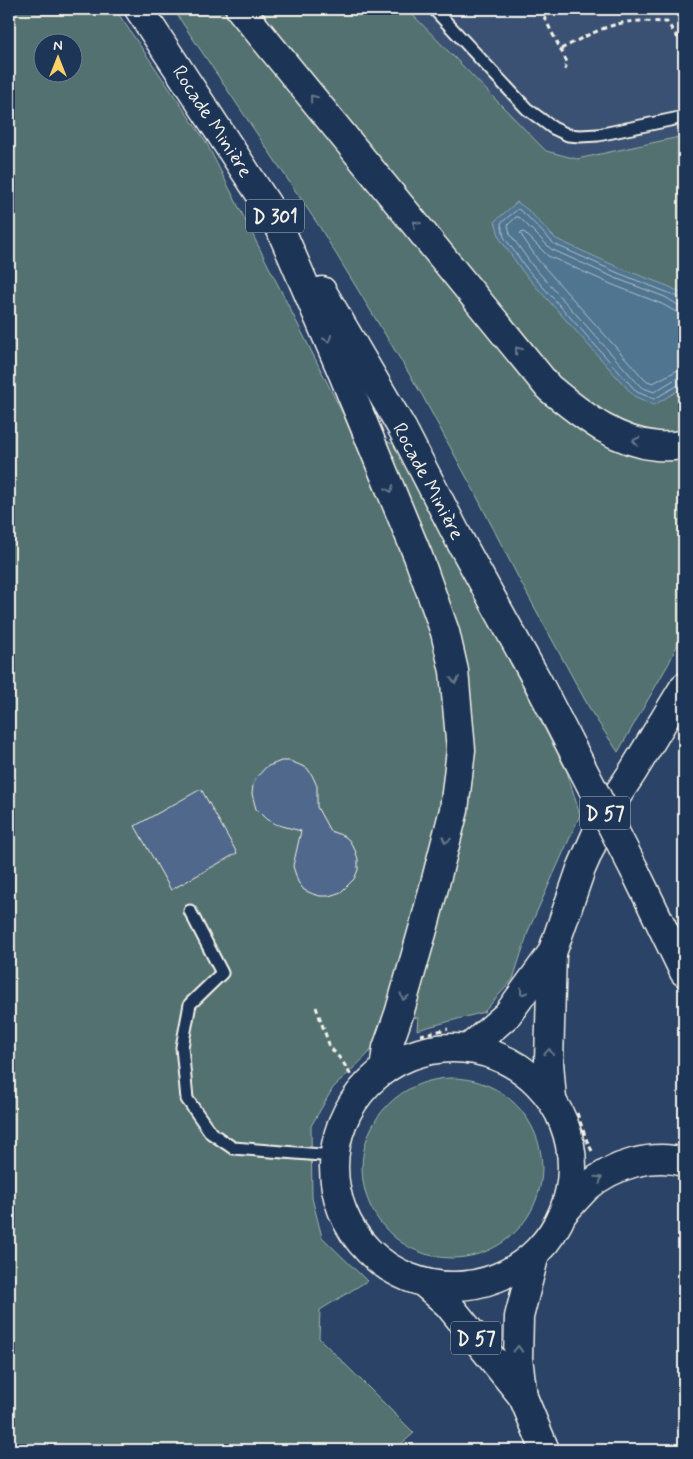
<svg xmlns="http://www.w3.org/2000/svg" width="693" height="1459" font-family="Mynerve,sans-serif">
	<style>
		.built { fill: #3a5173 }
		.green { fill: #527170; stroke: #a3b1ac; fill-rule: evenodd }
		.water { fill: #507491; stroke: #92a6b4 }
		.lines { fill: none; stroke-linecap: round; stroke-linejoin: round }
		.shore { stroke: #b2bfc5; stroke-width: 1 }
		.building { fill: #4f678c; stroke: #f4f1e8 }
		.service-casing { stroke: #f4f1e8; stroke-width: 15 }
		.primary-casing { stroke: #f4f1e8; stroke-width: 31 }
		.trunk-casing { stroke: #f4f1e8; stroke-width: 31 }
		.path { stroke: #f4f1e8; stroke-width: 3; stroke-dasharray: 5 4; stroke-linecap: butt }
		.service { stroke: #1d3557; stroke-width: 11 }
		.primary { stroke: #1d3557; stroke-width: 28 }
		.trunk { stroke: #1d3557; stroke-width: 28 }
		.trunk-bridge-casing { stroke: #f4f1e8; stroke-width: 31; stroke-linecap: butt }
		.trunk-bridge { stroke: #1d3557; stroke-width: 28 }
		.oneway { stroke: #68778a }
		.labels { text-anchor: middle; stroke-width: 5; stroke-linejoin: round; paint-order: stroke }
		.shield { fill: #1d3557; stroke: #b4b9bc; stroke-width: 1 }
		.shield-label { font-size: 19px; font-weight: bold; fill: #f4f1e8 }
		.street-label { font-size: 20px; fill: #f4f1e8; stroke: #1d3557 }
	</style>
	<rect width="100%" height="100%" fill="#2b4366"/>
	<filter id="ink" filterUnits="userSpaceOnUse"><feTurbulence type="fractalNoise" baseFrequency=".02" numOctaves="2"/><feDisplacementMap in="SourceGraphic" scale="10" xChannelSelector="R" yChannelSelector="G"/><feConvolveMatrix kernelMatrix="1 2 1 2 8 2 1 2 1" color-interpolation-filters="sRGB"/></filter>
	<g filter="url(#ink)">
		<polygon class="built" points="407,9 684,9 684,136 577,159 546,151"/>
		<g class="green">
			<path d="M9,9H115L206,142L343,414L380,503L398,480L383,440L394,444L458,562L567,772L580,815L529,929L513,979L484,1012L417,1030L418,1018L391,1014L369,1053L333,1088L311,1126L312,1198L322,1237L367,1281L320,1310L319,1338L414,1433L394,1450H9ZM42,42H72V72H42Z"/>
			<polygon points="173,9 407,9 546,151 577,159 684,136 684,630 669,663 618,752 592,713 518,577 474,491 422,395 319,226"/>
			<circle cx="452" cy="1168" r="90"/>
		</g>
		<polygon class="water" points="517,202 528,210 556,239 620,268 670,287 684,295 684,387 654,405 634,396 523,272 500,239 495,221"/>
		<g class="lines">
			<g class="shore">
				<polyline points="684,299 618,273 554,244 525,214 518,209 501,223 504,237 527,269 637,392 654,399 680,384 684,383"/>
				<polyline points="684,305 678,305 665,297 615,278 551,249 519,217 516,217 508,225 510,234 532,265 641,387 654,392 677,378 684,377"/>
				<polyline points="684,313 676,312 662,304 613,285 548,256 524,232 520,233 538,260 645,380 653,383 676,371 684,369"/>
			</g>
		</g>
		<g class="building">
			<polygon points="281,761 290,761 307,768 312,775 317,786 317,807 330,831 344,836 349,840 355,850 358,859 358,870 354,879 341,892 329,896 320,896 313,894 304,890 298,882 293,866 301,831 275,824 266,819 256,809 252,794 253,785 256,778 266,767"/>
			<polygon points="201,789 237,853 171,890 135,826"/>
		</g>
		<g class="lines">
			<g class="service-casing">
				<g id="service">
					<polyline points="434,9 527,109 553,128 568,135 580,136 598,135 684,117"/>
					<polyline points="190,911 222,973 190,1004 182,1047 187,1099 211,1133 233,1148 334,1156"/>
				</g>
			</g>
			<g class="primary-casing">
				<g id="primary">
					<polyline points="552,953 549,1062 552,1100"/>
					<circle cx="453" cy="1167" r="119"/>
					<polyline points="468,1049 507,1015 552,953 581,869 606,812 632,773 684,687"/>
					<polyline points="535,1254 519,1317 518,1358 523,1397 545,1450"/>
					<polyline points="424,1283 448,1304 523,1397"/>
				</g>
			</g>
			<g class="trunk-casing">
				<g id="trunk">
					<polyline points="139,9 283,229"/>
					<path d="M240,9L549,388C583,415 612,441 657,446C666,447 675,446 684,445"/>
					<polyline points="274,214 343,374 418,556 445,632 454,671 461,750 454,810 424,926 399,1014 387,1048 384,1070"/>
					<polyline points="322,291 402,428 459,539 538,682"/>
					<polyline points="635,871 684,972"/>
					<path d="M564,1212C571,1204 579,1195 587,1187C613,1165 652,1153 684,1162"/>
				</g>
			</g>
			<g class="path">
				<polyline points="540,9 567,62 565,70"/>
				<polyline points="484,10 487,9"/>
				<path d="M561,49C582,38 603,26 627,22C640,20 654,22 667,22L684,47"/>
				<polyline points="316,1007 330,1047 343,1062 360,1091"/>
				<polyline points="420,1035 448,1029"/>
				<polyline points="577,1113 587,1141 592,1151"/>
			</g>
			<use href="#service" class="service"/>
			<use href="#primary" class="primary"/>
			<use href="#trunk" class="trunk"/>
			<g class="trunk-bridge-casing">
				<polyline id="trunk-bridge" points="538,682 635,871"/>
			</g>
			<use href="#trunk-bridge" class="trunk-bridge"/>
		</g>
		<defs><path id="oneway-chevron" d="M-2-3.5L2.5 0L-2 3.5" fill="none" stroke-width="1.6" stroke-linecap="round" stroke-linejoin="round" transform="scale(1.25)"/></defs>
		<g class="oneway">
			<use href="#oneway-chevron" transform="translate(313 98) rotate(-129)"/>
			<use href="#oneway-chevron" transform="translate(416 224) rotate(-129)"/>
			<use href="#oneway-chevron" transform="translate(328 339) rotate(67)"/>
			<use href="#oneway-chevron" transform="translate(518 350) rotate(-129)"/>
			<use href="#oneway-chevron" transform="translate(636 441) rotate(-167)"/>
			<use href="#oneway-chevron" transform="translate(390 489) rotate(68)"/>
			<use href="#oneway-chevron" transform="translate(455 680) rotate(84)"/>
			<use href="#oneway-chevron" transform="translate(446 840) rotate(105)"/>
			<use href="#oneway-chevron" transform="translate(523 992) rotate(126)"/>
			<use href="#oneway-chevron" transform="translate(404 997) rotate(106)"/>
			<use href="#oneway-chevron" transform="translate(549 1052) rotate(-85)"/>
			<use href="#oneway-chevron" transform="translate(599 1179) rotate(-35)"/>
			<use href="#oneway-chevron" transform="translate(518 1349) rotate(-88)"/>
		</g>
	</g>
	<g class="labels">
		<g class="shield">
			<rect x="246" y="199.5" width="58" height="33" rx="4"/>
			<rect x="580" y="796.5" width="50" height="33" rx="4"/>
			<rect x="451" y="1321.5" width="50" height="33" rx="4"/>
		</g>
		<g class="shield-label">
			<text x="275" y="223">D 301</text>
			<text x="605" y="820">D 57</text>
			<text x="476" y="1345">D 57</text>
		</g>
		<g class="street-label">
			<text transform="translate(213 121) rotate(57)" y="7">Rocade Minière</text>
			<text transform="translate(429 481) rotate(62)" y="7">Rocade Minière</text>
		</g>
	</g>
	<rect width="693" height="1459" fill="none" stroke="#1d3557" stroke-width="30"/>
	<rect x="15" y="15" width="663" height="1429" fill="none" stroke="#f4f1e8" stroke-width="2" filter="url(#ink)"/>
	<g transform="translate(58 58)"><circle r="24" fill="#1d3557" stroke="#738091"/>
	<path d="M0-4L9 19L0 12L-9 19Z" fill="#ffd166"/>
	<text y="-8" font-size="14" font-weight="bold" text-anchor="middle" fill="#f4f1e8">N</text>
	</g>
</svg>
